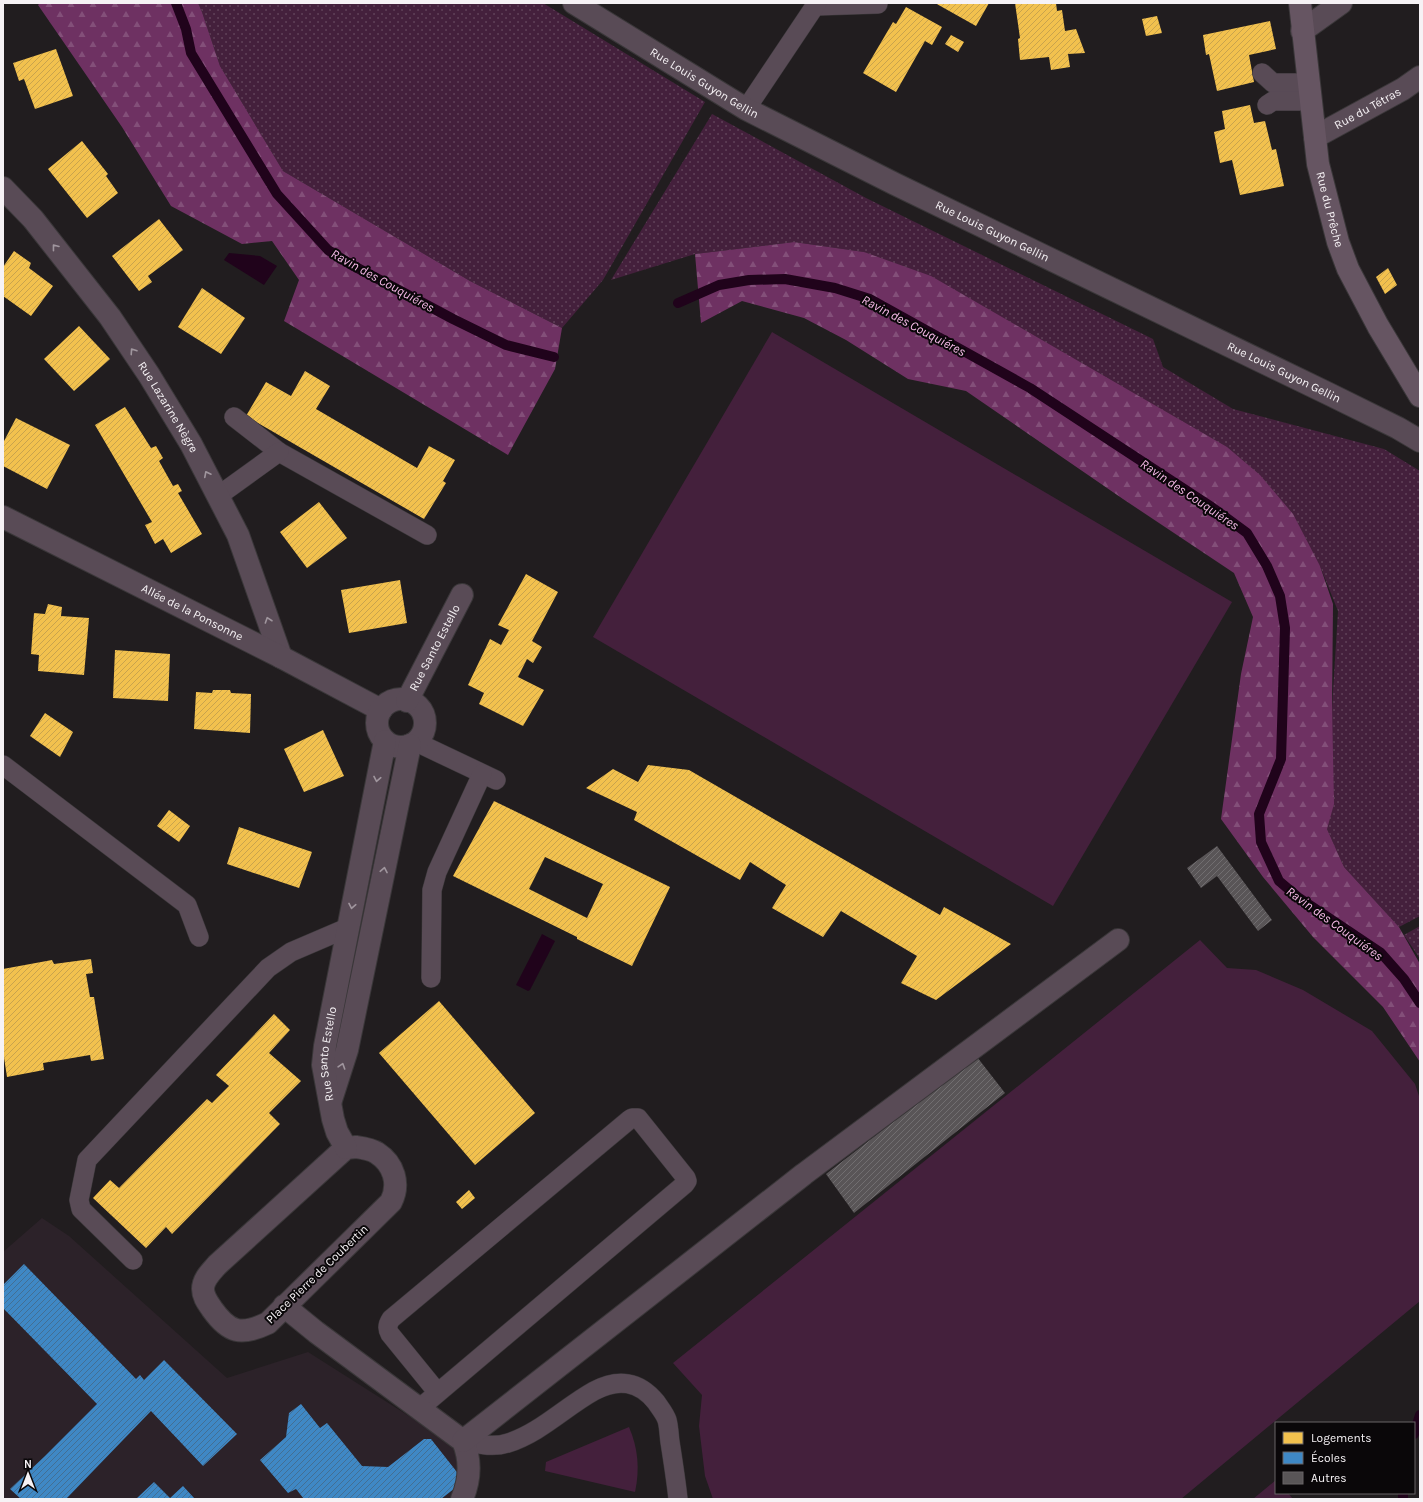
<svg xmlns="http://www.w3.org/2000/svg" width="1423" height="1502" font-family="Karla,sans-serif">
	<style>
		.built { fill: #2c2229 }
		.grass { fill: url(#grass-dots) }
		.forest { fill: url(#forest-firs) }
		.pitch { fill: #44203c }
		.water { fill: #20031b }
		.homes { fill: url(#homes-hatch); fill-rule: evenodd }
		.schools { fill: url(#schools-hatch) }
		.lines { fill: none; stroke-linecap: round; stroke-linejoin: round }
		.stream { stroke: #20031b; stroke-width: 10 }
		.building { fill: url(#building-hatch) }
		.lane-casing { stroke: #3a3739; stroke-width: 20 }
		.street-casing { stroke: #3a3739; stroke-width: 24 }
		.secondary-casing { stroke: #3a3739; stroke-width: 24 }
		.lane { stroke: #594b56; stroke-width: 19 }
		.street { stroke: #594b56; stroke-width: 22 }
		.secondary { stroke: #665562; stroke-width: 22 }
		.oneway { stroke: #a0969e }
		.labels { text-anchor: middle; stroke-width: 4; stroke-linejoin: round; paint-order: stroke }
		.street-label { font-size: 12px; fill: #f6f2f5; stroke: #0a0709 }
		.water-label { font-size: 13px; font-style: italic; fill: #f7bae8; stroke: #0a0709 }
	</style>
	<defs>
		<pattern id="grass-dots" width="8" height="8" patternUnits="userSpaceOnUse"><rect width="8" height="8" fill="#44203c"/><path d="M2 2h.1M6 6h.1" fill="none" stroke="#604159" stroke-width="1.8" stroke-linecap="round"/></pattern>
		<pattern id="forest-firs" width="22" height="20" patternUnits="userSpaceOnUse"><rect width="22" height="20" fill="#6e3162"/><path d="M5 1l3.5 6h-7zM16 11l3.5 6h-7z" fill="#834f79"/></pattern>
		<pattern id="homes-hatch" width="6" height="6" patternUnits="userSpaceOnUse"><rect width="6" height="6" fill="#f2c14e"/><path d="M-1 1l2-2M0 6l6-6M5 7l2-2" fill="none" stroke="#c8a34d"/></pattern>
		<pattern id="schools-hatch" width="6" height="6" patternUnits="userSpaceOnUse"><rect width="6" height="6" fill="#3f88c5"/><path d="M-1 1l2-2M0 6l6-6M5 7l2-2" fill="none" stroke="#436f94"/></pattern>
		<pattern id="building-hatch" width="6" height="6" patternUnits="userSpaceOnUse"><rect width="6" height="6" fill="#595557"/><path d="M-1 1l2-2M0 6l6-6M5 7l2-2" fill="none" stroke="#716e70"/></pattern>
	</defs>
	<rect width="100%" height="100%" fill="#211d1f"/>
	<polygon class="built" points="42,1218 69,1236 227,1378 308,1352 412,1418 475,1463 475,1494 474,1499 3,1499 3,1252"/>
	<g class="grass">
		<polygon points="198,3 543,3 705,102 603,280 562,328 470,281 283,171 220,66 202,12"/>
		<polygon points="712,114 866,198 1153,339 1163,367 1233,409 1384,449 1420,471 1420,916 1399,927 1344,867 1327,829 1327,789 1338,611 1320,566 864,252 794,242 695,254 611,280"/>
		<polygon points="1420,926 1420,959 1404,935"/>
	</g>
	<g class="forest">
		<polygon points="40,3 198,3 202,12 220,66 283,171 470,281 562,328 555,369 508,455 284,321 299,280 272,241 242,244 171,206 122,127 38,5"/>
		<polygon points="794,242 864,252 931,276 1227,447 1260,475 1293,514 1320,566 1333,604 1332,706 1334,804 1327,829 1344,867 1399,927 1420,964 1420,1062 1383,1007 1313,937 1263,877 1221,819 1241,674 1253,617 1234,573 1123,499 966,391 908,379 846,340 804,318 742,301 701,323 695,254"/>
	</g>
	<g class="pitch">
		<polygon points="772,332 1232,602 1053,906 593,637"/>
		<polygon points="1200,940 1227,968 1256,970 1303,990 1372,1031 1415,1084 1420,1099 1420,1301 1181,1499 713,1499 705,1476 699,1426 702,1395 673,1363"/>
		<path d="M629,1427C638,1448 640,1469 635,1492L545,1471L546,1462Z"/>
		<polygon points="1276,1480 1276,1493 1288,1493 1293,1499 1253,1499"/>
	</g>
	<g class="water">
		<polygon points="229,253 260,256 277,266 264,285 224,260"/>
		<polygon points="542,934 555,941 530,990 528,991 516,985"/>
	</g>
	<g class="homes">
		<polygon points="935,3 989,3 976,26"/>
		<polygon points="1015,3 1056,3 1057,11 1062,10 1065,31 1076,29 1085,53 1068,54 1070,67 1051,70 1049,57 1020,60 1018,39 1020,38"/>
		<polygon points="906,7 942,27 932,45 925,41 896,92 863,73 893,22 896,24"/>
		<polygon points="1157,16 1162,33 1146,36 1142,19"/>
		<polygon points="1270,21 1276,49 1249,55 1254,82 1217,91 1209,54 1206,55 1203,35"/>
		<polygon points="951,35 964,42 958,52 945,44"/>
		<polygon points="56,49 73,96 35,109 24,79 19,81 13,63"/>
		<polygon points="1250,105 1254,123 1265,121 1272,150 1276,149 1284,186 1240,195 1232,160 1220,163 1214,132 1225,129 1222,111"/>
		<polygon points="82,141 108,174 106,176 118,193 87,218 48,169"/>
		<polygon points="159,219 183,250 148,276 152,282 139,291 112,256"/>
		<polygon points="14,251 31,263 29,268 53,286 31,316 3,296 3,267"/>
		<polygon points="1388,268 1397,285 1385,294 1376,277"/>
		<polygon points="202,288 245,318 221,354 178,327"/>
		<polygon points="79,326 110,359 74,391 44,359"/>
		<polygon points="305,371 330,386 316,409 417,468 429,446 455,460 443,481 446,483 424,519 246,416 266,382 291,396"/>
		<polygon points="125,407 151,448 156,446 163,458 159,461 173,486 178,484 182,491 178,493 202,534 171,553 163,539 155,544 145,525 152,522 95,425"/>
		<polygon points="16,418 70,445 47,489 3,466 3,443"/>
		<polygon points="319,502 347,538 307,568 280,532"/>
		<polygon points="526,574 558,592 532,641 542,647 533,663 527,659 518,677 544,690 523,726 479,704 484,693 468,685 490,639 501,645 509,630 498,625"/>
		<polygon points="400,580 407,623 349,633 341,590"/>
		<polygon points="48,604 62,607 61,616 89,618 84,675 38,671 39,655 31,654 34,613 45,614"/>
		<polygon points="115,650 170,654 168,701 113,698"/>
		<polygon points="213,690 230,690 231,693 251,694 250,733 194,729 196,692 212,693"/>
		<polygon points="45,713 73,732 60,757 30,736"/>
		<polygon points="323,730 344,776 304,792 284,749"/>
		<polygon points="648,765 689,770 940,915 944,907 1011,944 936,1000 901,983 917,956 841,911 823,937 772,908 786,885 750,862 740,880 634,820 637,812 586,788 613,769 638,782"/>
		<path d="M494,801L670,887L632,966L577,939V937L453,876ZM545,857L603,884L587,918L529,889Z"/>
		<polygon points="169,810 190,826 179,842 157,826"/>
		<polygon points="239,827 312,852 299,888 227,864"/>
		<polygon points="91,959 93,973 86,974 90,997 94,997 104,1059 91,1061 90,1055 43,1063 44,1070 7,1077 3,1051 3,969 52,960 54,964"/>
		<polygon points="439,1001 535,1113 475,1165 379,1053"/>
		<polygon points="274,1014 290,1030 269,1053 301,1081 269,1113 280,1124 172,1234 166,1227 146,1248 93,1198 110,1180 119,1188 207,1099 212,1103 229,1086 216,1075"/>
		<polygon points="469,1190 475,1198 462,1209 456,1202"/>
	</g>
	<g class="schools">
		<polygon points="24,1264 136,1379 140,1375 144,1380 164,1360 237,1434 203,1466 151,1411 66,1499 21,1499 10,1489 45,1456 97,1404 3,1308 3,1285"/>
		<polygon points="301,1404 320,1428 327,1423 362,1466 388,1467 424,1439 431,1439 464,1481 441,1499 304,1499 296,1489 288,1493 260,1460 286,1437 289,1413"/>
		<polygon points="154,1482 170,1498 183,1486 195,1499 136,1499"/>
	</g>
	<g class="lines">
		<g class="stream">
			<polyline points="176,3 186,29 191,53 277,194 328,250 350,264 453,319 506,345 554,357"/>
			<polyline points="678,303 719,285 749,280 785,279 835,288 870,299 1030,388 1213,508 1247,533 1267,566 1280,596 1285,628 1281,759 1259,814 1261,842 1279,881 1299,898 1381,953 1404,979 1420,1003"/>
			<polyline points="1414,1434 1420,1415"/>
			<polyline points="1403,1499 1403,1493"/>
		</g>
	</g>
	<g class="building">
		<polygon points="1217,846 1272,920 1258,931 1217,876 1201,888 1187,868"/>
		<polygon points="977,1057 1005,1093 854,1213 826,1174"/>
	</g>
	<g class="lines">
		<g class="lane-casing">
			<g id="lane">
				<polyline points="817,6 878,4"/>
				<polyline points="1262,73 1273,83 1309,83"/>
				<polyline points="1267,105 1273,101 1311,101"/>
				<polyline points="746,109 817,3"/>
				<polyline points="234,417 279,452 427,535"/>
				<polyline points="218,496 279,452"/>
				<polyline points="416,742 496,780"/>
				<polyline points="3,765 187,905 199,937"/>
				<polyline points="431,978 432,890 437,872 482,774"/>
				<polyline points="133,1260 81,1209 79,1200 87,1160 268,968 291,952 347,928"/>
				<path d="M420,1408L685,1184L687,1181L686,1178L638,1118H632L629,1120L391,1319C387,1325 387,1329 390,1334L438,1393"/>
				<path d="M463,1441C478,1444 493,1448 508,1443C540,1433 565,1407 594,1391C618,1378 639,1381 656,1402C660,1408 665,1414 667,1420C669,1427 669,1435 670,1442C673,1461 676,1480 678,1499"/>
			</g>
		</g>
		<g class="street-casing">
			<g id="street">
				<path id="s1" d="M574,3L746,109L895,184L1329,394L1398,428L1420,441"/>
				<polyline points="1302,31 1341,3"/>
				<path id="s2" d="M1315,137L1403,89L1420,77"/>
				<path id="s3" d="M3,188L33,219L110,317L149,375L191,444L238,535L281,657"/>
				<path id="s4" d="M3,517L281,657L381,710"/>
				<circle cx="401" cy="723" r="24"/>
				<path id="s5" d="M407,701L462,595"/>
				<polyline points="331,1100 347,1050 410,745"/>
				<path d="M356,1147C363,1148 371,1149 377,1153C394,1164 400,1184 391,1202L268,1323C241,1336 229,1333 212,1309C208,1303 203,1297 203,1289C203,1279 211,1272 217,1265L338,1155L346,1148Z"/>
				<path id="s6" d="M346,1148L337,1132L333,1119L323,1065L325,1046L385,741"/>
				<path d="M284,1306L316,1332L463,1441C471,1460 470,1480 462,1499"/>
				<polyline points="463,1441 804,1174 1118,940"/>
			</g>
		</g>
		<g class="secondary-casing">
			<g id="secondary">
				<path id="s7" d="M1300,3L1318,164L1338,242L1348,269L1378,326L1420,396"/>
			</g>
		</g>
		<use href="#lane" class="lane"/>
		<use href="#street" class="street"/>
		<use href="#secondary" class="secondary"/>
	</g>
	<defs><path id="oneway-chevron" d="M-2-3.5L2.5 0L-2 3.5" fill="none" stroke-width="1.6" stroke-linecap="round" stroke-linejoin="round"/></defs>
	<g class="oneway">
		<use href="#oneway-chevron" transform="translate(55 247) rotate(-128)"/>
		<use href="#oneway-chevron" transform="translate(133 351) rotate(-124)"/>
		<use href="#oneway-chevron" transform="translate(207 474) rotate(-117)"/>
		<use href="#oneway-chevron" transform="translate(268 620) rotate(-109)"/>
		<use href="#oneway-chevron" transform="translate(377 779) rotate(101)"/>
		<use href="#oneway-chevron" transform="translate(384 870) rotate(-79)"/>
		<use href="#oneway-chevron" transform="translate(352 906) rotate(101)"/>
		<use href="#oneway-chevron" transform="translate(342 1066) rotate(-72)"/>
	</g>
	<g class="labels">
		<g class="street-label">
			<text dy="4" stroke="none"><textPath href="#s1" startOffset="153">Rue Louis Guyon Gellin</textPath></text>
			<text dy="4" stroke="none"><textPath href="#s2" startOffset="60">Rue du Tétras</textPath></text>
			<text dy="4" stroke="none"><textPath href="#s7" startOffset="209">Rue du Prêche</textPath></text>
			<text dy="4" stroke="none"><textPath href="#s1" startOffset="477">Rue Louis Guyon Gellin</textPath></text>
			<text dy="4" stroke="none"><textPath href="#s1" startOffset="801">Rue Louis Guyon Gellin</textPath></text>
			<text dy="4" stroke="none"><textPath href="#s3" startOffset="275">Rue Lazarine Nègre</textPath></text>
			<text dy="4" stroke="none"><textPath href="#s4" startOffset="212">Allée de la Ponsonne</textPath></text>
			<text dy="4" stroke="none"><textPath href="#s5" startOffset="60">Rue Santo Estello</textPath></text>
			<text dy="4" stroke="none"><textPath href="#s6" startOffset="98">Rue Santo Estello</textPath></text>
			<text transform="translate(317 1274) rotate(-44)" y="4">Place Pierre de Coubertin</text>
		</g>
		<g class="water-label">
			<text transform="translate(383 280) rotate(29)" y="5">Ravin des Couquiéres</text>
			<text transform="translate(914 325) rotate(28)" y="5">Ravin des Couquiéres</text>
			<text transform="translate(1190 494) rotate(34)" y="5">Ravin des Couquiéres</text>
			<text transform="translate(1335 923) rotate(36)" y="5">Ravin des Couquiéres</text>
		</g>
	</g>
	<rect width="1423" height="1502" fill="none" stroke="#f6f2f5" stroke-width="8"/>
	<rect x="1275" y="1422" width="140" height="72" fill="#0a0709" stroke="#686567"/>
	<rect x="1283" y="1432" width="20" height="12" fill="#f2c14e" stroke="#686567"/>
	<text x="1311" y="1442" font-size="12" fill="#f6f2f5">Logements</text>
	<rect x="1283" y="1452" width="20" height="12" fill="#3f88c5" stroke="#686567"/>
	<text x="1311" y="1462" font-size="12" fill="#f6f2f5">Écoles</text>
	<rect x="1283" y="1472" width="20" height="12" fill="#595557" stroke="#686567"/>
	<text x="1311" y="1482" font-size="12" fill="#f6f2f5">Autres</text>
	<g transform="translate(28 1474)" stroke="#0a0709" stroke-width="3" paint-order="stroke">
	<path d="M0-3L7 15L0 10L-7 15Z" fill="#f6f2f5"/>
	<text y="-6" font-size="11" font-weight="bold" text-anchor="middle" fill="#f6f2f5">N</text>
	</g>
</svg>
